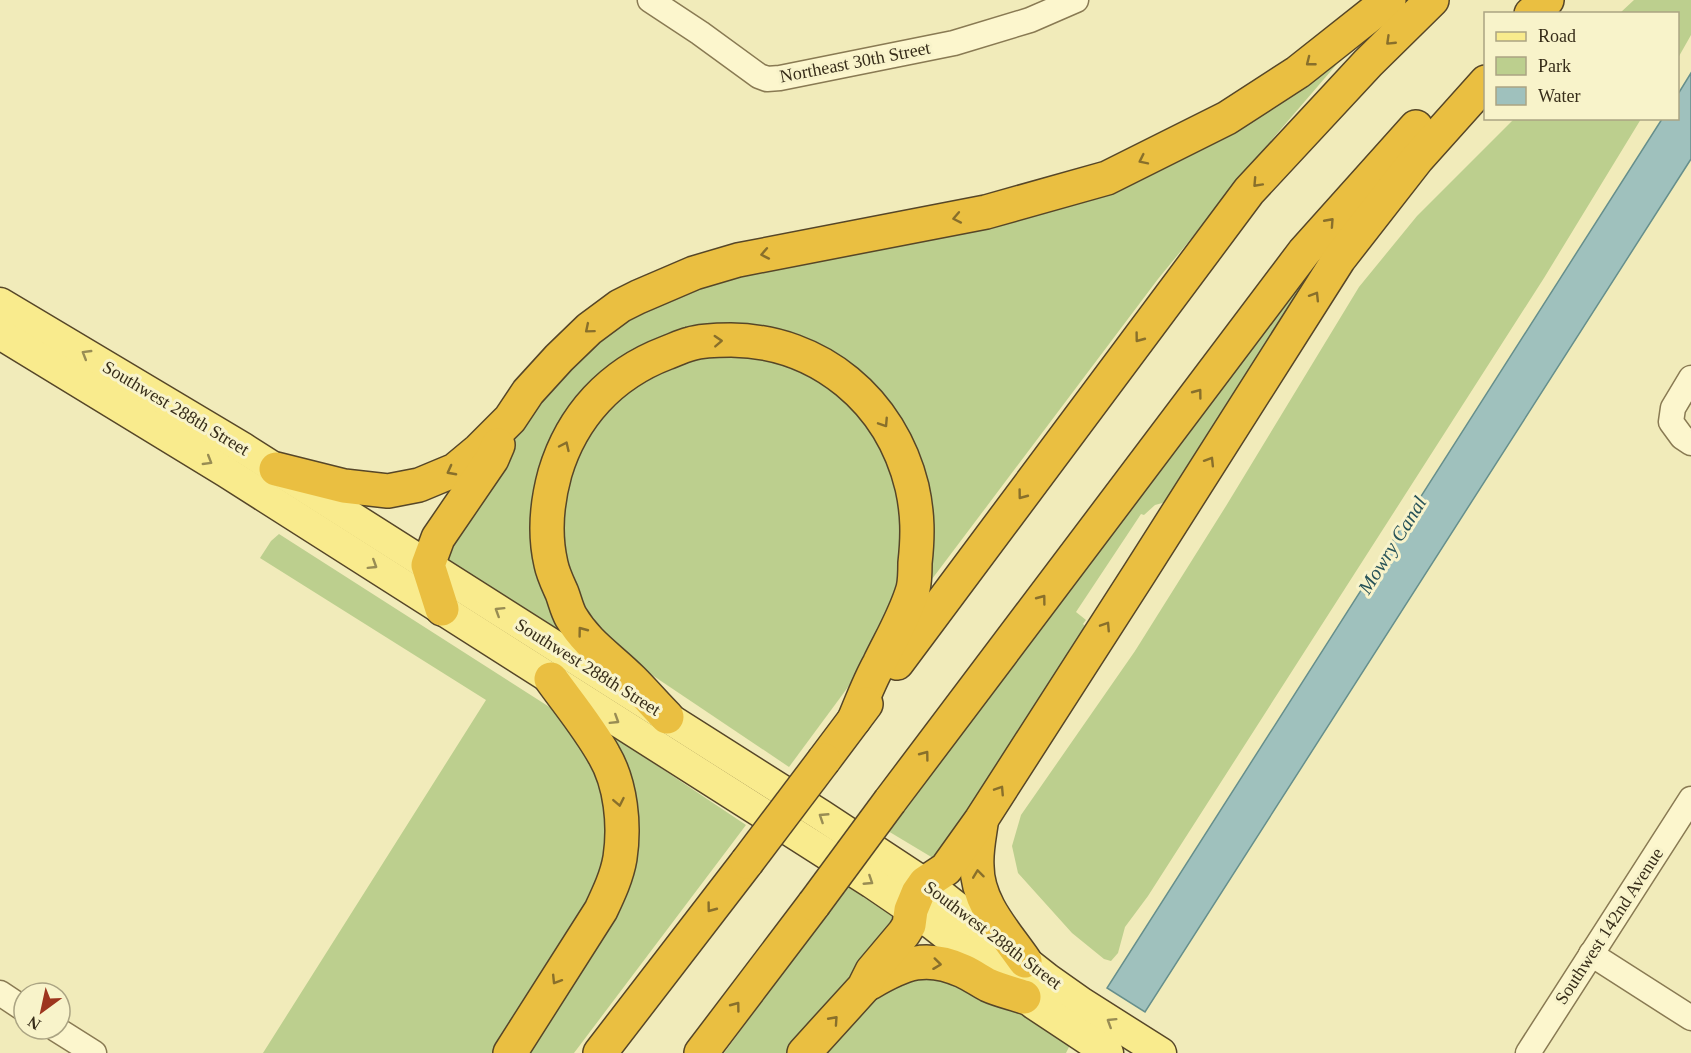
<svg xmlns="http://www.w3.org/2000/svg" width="1691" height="1053" font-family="'Times New Roman',serif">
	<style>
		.green { fill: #bccf8e }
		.water { fill: #9fc1bd; stroke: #668f8c; stroke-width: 1.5 }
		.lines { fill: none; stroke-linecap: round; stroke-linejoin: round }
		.minor-casing { stroke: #897a53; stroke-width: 27 }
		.major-casing { stroke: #564628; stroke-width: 33 }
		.highway-casing { stroke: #564628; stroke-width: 36 }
		.minor { stroke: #fcf6cd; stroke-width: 24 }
		.major { stroke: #f9eb8d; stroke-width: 30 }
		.highway { stroke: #eabf41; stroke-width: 33 }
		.highway-bridge-casing { stroke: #564628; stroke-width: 36; stroke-linecap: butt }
		.highway-bridge { stroke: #eabf41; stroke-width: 33 }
		.oneway { stroke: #886f2b }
		.oneway2 { stroke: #988c53 }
		.labels { text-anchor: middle; stroke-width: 6; stroke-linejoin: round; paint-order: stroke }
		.street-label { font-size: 18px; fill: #372d19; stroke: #f8f3ca }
		.water-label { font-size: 20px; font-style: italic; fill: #275258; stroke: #f8f3ca }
	</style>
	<rect width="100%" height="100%" fill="#f1ebba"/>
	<g class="green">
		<polygon points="1634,0 1691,0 1691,35 1678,58 1678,14 1620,13"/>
		<polygon points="1355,43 1275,136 1158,279 926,587 868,383 672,336 545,480 581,647 440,561 511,437 565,369 627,319 658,301 750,271 994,222"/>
		<polygon points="1515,118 1641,119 1544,278 1148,896 1125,927 1118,953 1111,961 1104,959 1072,933 1018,873 1012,846 1021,815 1135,651 1226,506 1359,287 1417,216"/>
		<polygon points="1332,242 1166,502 1155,505 1144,515 1141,514 1076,612 1086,620 1083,624 1085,626 1082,632 943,864 888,831"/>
		<polygon points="688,355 772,358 824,380 869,422 901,496 902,577 871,656 789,767 594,636 583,622 554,516 597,410"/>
		<polygon points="279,534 551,708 571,726 602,771 610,863 502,1053 263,1053 486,700 260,558 271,541"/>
		<polygon points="604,730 746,825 574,1053 520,1053 611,912"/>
		<polygon points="848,885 902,923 795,1053 724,1053"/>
		<polygon points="948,972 1072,1041 1066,1053 821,1053 887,987"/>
	</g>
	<polygon class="water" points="1691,73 1691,159 1145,1012 1107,988 1662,119 1678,118 1678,94"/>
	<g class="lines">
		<g class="minor-casing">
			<g id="minor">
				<polyline points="650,0 700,33 759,76 767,79 780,78 954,43 1030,20 1076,0"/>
				<polyline points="1691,378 1673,408 1671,422 1682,437 1691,443"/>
				<polyline points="1591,954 1691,1018"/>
				<polyline points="0,993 24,1009"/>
				<polyline points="56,1029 94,1053"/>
				<polyline points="1528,1053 1691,799"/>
			</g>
		</g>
		<g class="major-casing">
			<g id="major">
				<polyline points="0,303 243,448 821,815 935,890 1048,979 1082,1003 1161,1053"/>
				<polyline points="0,334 226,472 872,883 932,924 1034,1004 1108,1053"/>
			</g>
		</g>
		<g class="highway-casing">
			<g id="highway">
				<polyline points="1531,14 1547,0"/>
				<polyline points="276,469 344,486 388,491 419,485 455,470 479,450 510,419 528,392 559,358 589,329 620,306 638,297 694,273 738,260 986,212 1107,178 1227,118 1298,72 1389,0"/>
				<polyline points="442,609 428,565 438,538 492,459 498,445"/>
				<polyline points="897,663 1249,191 1368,63 1432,0"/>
				<path d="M667,717C655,705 644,692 632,680C610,658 587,644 571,617C567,610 565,601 562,593C558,584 553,574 551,564C544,534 547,502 555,473C572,416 611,374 666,353C674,350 682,346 690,344C703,340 718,340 731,340C820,341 891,401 912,487C918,514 918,536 915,563C915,572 915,581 913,589C905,616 891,639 879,664C869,682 862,701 854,720"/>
				<polyline points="824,760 866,704"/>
				<polyline points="890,801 1304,252 1416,127"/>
				<path d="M981,824C979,838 976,852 977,866C977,903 1005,932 1025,961"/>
				<path d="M870,983C904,963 926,954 963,971C972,975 980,981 988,985C999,990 1012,993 1024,997"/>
				<path d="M510,1053L601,910C609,893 617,876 620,858C625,825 621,784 604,755C589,728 569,704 551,679"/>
				<polyline points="600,1053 747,862"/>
				<polyline points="701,1053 814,904"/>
				<polyline points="804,1053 864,987 872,971 904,933 909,925 911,910 918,893 925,883 946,869 981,820 1139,574 1339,259 1417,159 1486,82"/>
			</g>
		</g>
		<use href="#minor" class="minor"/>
		<use href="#major" class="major"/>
		<use href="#highway" class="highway"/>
		<g class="highway-bridge-casing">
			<g id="highway-bridge">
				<polyline points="747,862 824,760"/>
				<polyline points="814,904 890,801"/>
			</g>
		</g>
		<use href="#highway-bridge" class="highway-bridge"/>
	</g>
	<defs><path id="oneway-chevron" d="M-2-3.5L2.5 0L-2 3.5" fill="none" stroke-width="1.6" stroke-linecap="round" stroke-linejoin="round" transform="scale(1.5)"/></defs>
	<g class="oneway">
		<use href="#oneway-chevron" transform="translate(1390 41) rotate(136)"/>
		<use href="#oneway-chevron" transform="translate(1310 62) rotate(142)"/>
		<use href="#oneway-chevron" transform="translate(1143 160) rotate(154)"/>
		<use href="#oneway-chevron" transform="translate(1257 183) rotate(133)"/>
		<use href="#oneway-chevron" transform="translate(957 218) rotate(169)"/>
		<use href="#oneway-chevron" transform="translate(1330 222) rotate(-48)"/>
		<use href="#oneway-chevron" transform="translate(765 254) rotate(169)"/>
		<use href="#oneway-chevron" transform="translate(1315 296) rotate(-58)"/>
		<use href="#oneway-chevron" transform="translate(589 329) rotate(140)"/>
		<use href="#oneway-chevron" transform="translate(1139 338) rotate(127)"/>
		<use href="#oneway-chevron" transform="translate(718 341) rotate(-3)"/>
		<use href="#oneway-chevron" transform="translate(1198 393) rotate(-53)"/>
		<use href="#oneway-chevron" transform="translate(884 423) rotate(57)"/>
		<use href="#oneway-chevron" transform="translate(565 446) rotate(-65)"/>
		<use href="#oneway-chevron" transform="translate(1210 461) rotate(-58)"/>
		<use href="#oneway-chevron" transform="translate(451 471) rotate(152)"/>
		<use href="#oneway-chevron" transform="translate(1022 495) rotate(127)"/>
		<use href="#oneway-chevron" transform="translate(1042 599) rotate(-53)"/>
		<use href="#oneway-chevron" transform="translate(1106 626) rotate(-57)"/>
		<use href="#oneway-chevron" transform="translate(582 631) rotate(-127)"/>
		<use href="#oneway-chevron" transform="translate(925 755) rotate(-53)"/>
		<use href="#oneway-chevron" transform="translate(1000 790) rotate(-57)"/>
		<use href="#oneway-chevron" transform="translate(619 802) rotate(79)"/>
		<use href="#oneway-chevron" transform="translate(978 874) rotate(-97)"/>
		<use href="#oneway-chevron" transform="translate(711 908) rotate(127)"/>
		<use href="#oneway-chevron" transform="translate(937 964) rotate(7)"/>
		<use href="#oneway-chevron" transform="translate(556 980) rotate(122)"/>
		<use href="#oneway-chevron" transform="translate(736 1006) rotate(-53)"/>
		<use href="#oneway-chevron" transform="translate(834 1020) rotate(-48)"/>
	</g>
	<g class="oneway2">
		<use href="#oneway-chevron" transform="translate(86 354) rotate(-149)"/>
		<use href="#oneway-chevron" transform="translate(208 461) rotate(31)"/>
		<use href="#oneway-chevron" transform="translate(373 565) rotate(32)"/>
		<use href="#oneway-chevron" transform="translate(499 611) rotate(-148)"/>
		<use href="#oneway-chevron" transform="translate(615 720) rotate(32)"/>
		<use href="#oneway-chevron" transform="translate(823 817) rotate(-147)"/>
		<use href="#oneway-chevron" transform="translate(869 881) rotate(33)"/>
		<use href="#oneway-chevron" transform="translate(1111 1022) rotate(-148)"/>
	</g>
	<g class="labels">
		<g class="street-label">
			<text transform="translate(855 62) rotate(-11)" y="6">Northeast 30th Street</text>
			<text transform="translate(176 408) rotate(31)" y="6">Southwest 288th Street</text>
			<text transform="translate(588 667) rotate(32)" y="6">Southwest 288th Street</text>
			<text transform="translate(1609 926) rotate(-57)" y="6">Southwest 142nd Avenue</text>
			<text transform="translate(993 935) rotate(37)" y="6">Southwest 288th Street</text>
		</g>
		<g class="water-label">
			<text transform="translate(1392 545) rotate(-58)" y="7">Mowry Canal</text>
		</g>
	</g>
	<rect x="1484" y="12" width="195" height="108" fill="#f8f3ca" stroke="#aba483" stroke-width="1.5"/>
	<rect x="1496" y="32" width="30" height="9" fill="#f9eb8d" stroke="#aba483" stroke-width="1.5"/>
	<text x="1538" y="42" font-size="18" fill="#372d19">Road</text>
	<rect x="1496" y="57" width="30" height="18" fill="#bccf8e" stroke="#aba483" stroke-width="1.5"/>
	<text x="1538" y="72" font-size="18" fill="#372d19">Park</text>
	<rect x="1496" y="87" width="30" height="18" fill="#9fc1bd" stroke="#aba483" stroke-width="1.5"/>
	<text x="1538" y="102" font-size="18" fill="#372d19">Water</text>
	<g transform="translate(42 1011) rotate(213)"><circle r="28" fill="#f8f3ca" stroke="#aba483" stroke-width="1.5"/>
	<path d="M0-4.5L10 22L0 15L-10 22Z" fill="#9d351e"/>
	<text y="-9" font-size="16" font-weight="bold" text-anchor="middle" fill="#372d19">N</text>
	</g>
</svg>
